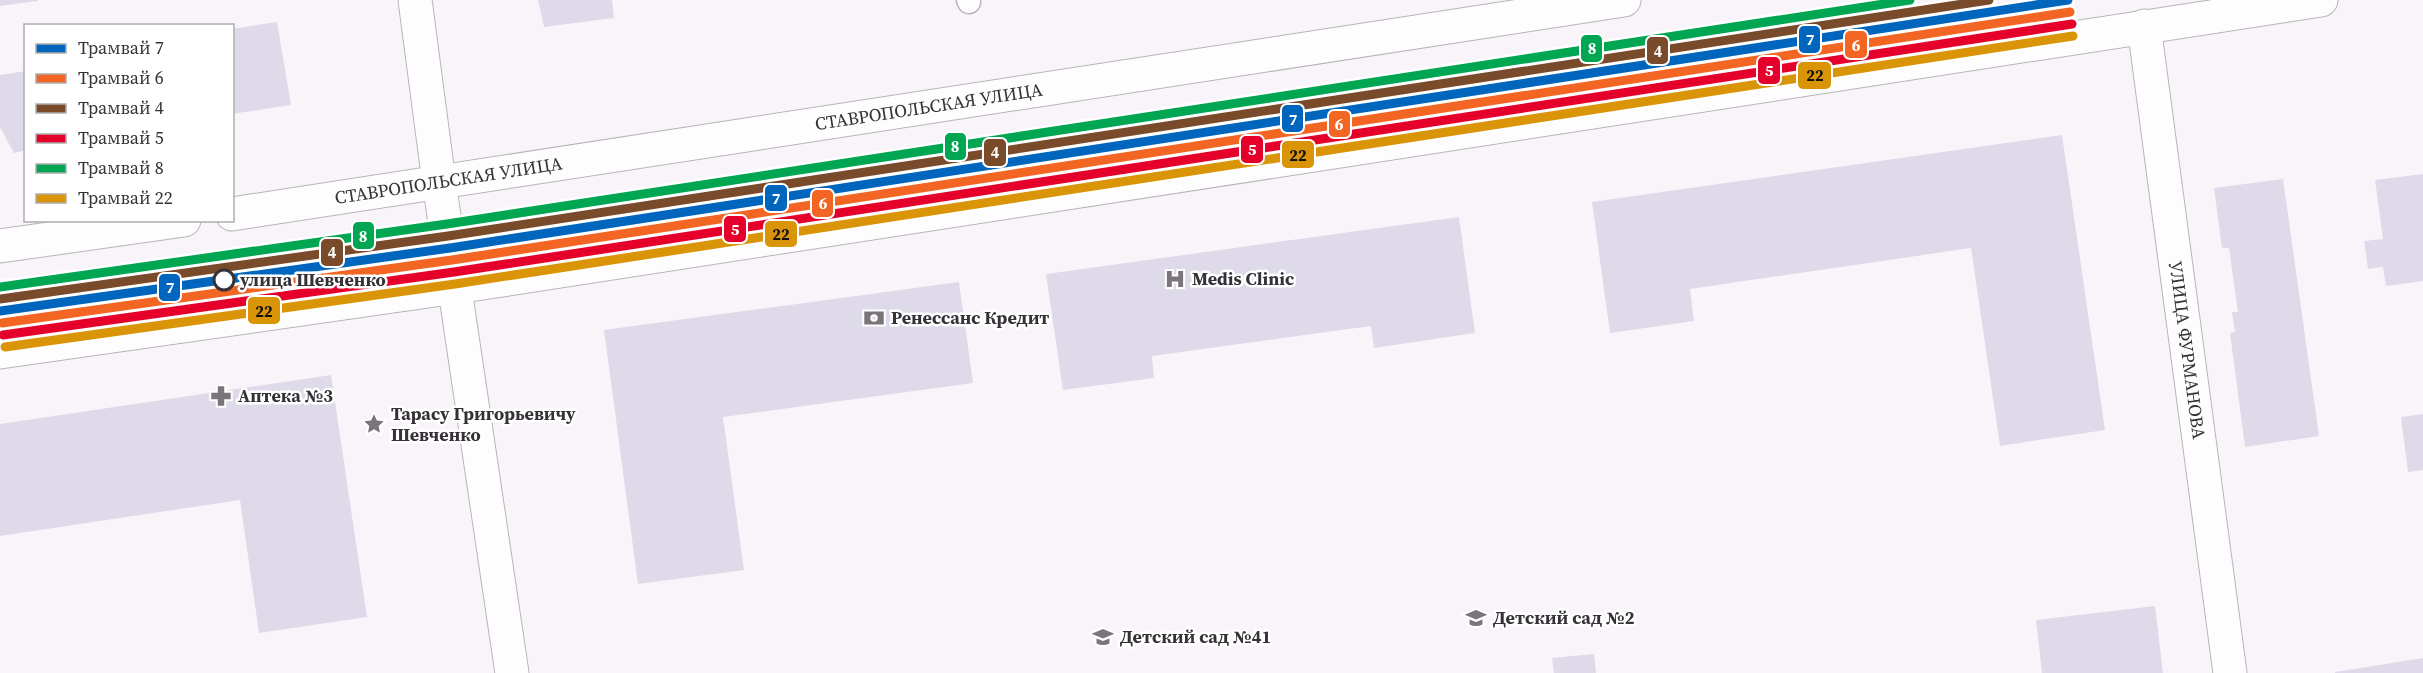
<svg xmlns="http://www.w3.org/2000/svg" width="2423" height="673" font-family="'Source Serif 4',serif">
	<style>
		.building { fill: #dfdae9 }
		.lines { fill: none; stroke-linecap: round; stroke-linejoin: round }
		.lane-casing { stroke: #b8b4b9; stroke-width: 25 }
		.street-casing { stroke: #b8b4b9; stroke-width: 35 }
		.secondary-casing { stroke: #b8b4b9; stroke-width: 35 }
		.primary-casing { stroke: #b8b4b9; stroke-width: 35 }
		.lane { stroke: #fefdfe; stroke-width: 22 }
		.street { stroke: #fefdfe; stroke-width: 33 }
		.secondary { stroke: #fefdfe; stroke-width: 33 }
		.primary { stroke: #fefdfe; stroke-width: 33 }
		.tram-1-casing { stroke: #fff; stroke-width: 14 }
		.tram-2-casing { stroke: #fff; stroke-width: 14 }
		.tram-3-casing { stroke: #fff; stroke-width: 14 }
		.tram-4-casing { stroke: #fff; stroke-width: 14 }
		.tram-5-casing { stroke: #fff; stroke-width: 14 }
		.tram-6-casing { stroke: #fff; stroke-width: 14 }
		.tram-1 { stroke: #0065bd; stroke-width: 9 }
		.tram-2 { stroke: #f26522; stroke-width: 9 }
		.tram-3 { stroke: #7a4b2a; stroke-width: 9 }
		.tram-4 { stroke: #e4002b; stroke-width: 9 }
		.tram-5 { stroke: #00a651; stroke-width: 9 }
		.tram-6 { stroke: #da9408; stroke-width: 9 }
		.stop-dot { fill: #fff; stroke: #353136; stroke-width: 3 }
		.labels { text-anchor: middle; stroke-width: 5; stroke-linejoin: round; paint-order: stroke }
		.street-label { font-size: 18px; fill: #353136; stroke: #fff }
		.poi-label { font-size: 18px; font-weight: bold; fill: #353136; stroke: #fff; text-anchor: start }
		.stop-label { font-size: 18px; font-weight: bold; fill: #353136; stroke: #fff; text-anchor: start }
		.line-badge { stroke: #fff; stroke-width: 2 }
		.badge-label { font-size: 16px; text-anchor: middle; font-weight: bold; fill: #fff }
		.pale-badge-label { font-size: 16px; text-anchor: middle; font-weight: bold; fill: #111 }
	</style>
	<rect width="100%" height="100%" fill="#f9f4fa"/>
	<g class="building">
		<polygon points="0,0 38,0 38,1 0,6"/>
		<polygon points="538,0 612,0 614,18 544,27"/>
		<polygon points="277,22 291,105 232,114 232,29"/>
		<polygon points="26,71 26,150 14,153 0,127 0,75"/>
		<polygon points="2062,135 2105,430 2000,446 1971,248 1690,289 1694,321 1610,333 1592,202"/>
		<polygon points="2423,174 2423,281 2386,286 2383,267 2368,269 2364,241 2383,239 2375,180"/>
		<polygon points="2283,179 2319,436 2245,447 2230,333 2235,332 2232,312 2238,312 2229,248 2222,248 2214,188"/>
		<polygon points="1459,217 1475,333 1374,348 1371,326 1152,356 1154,378 1063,390 1046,274"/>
		<polygon points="959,282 973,383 723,417 744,570 638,584 604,330"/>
		<polygon points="331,375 367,617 259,633 240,500 0,536 0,424"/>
		<polygon points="2423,414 2423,470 2408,472 2401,417"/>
		<polygon points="2155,606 2163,673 2042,673 2036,620"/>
		<polygon points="1594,654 1596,673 1554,673 1552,658"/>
		<polygon points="2423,658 2423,673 2335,673 2335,672"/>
	</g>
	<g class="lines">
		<g class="lane-casing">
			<polyline id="lane" points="968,0 969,2"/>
		</g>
		<g class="street-casing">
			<g id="street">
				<path id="s1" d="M2144,26L2230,673"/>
			</g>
		</g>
		<g class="secondary-casing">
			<polyline id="secondary" points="415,0 439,182 512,673"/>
		</g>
		<g class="primary-casing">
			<g id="primary">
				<path id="s2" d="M232,214L1624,0"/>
				<polyline points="0,246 184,220"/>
				<polyline points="0,352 456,287 2321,0"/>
			</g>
		</g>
		<use href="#lane" class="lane"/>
		<use href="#street" class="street"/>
		<use href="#secondary" class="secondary"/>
		<use href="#primary" class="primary"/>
		<g class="tram-1-casing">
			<polyline id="tram-1" points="0,311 450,248 2068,0"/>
		</g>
		<g class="tram-2-casing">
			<polyline id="tram-2" points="2,323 452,260 2070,12"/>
		</g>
		<g class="tram-3-casing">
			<polyline id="tram-3" points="0,299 448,236 1989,0"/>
		</g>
		<g class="tram-4-casing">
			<polyline id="tram-4" points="3,335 454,272 2072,24"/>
		</g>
		<g class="tram-5-casing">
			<polyline id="tram-5" points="0,287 447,224 1910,0"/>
		</g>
		<g class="tram-6-casing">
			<polyline id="tram-6" points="5,347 455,284 2073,36"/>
		</g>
		<use href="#tram-1" class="tram-1"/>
		<use href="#tram-2" class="tram-2"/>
		<use href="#tram-3" class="tram-3"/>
		<use href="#tram-4" class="tram-4"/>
		<use href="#tram-5" class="tram-5"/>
		<use href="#tram-6" class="tram-6"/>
	</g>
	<defs>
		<g id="hospital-bare" transform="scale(1.62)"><path d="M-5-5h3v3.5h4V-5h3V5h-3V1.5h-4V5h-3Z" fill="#7a757b" stroke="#fff" stroke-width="2.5" paint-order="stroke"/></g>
		<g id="bank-bare" transform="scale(1.62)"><path d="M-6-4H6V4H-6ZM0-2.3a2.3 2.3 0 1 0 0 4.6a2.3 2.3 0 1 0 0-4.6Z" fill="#7a757b" stroke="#fff" stroke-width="2.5" paint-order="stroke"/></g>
		<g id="pharmacy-bare" transform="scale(1.62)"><path d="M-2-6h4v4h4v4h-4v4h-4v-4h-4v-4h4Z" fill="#7a757b" stroke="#fff" stroke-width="2.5" paint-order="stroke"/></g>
		<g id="sight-bare" transform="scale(1.62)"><path d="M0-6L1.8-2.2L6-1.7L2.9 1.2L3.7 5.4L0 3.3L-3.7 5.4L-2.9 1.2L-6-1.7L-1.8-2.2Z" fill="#7a757b" stroke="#fff" stroke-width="2.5" paint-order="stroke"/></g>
		<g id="school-bare" transform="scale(1.62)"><path d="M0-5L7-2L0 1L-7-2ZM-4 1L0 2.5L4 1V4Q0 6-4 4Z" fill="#7a757b" stroke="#fff" stroke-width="2.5" paint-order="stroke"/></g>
	</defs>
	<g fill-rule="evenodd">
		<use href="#hospital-bare" x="1175" y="279"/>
		<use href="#bank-bare" x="874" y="318"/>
		<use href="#pharmacy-bare" x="221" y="396"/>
		<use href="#sight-bare" x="374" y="424"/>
		<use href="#school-bare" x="1476" y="618"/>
		<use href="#school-bare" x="1103" y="637"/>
	</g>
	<circle class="stop-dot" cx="224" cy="280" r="10"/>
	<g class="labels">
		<g class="street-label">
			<text dy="6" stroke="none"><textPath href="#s2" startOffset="705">СТАВРОПОЛЬСКАЯ УЛИЦА</textPath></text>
			<text dy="6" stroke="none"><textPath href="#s2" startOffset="219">СТАВРОПОЛЬСКАЯ УЛИЦА</textPath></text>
			<text dy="6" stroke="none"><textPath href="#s1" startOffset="327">УЛИЦА ФУРМАНОВА</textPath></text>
		</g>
		<g class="poi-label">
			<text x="1192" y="285">Medis Clinic</text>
			<text x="891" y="324">Ренессанс Кредит</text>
			<text x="238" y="402">Аптека №3</text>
			<text x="391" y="420">Тарасу Григорьевичу<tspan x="391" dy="21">Шевченко</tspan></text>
			<text x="1493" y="624">Детский сад №2</text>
			<text x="1120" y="643">Детский сад №41</text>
		</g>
		<g class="stop-label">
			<text x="240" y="286">улица Шевченко</text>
		</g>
	</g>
	<g class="line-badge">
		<rect x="1798" y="25" width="23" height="29" rx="6" fill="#0065bd"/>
		<rect x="1844" y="30" width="24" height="29" rx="6" fill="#f26522"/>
		<rect x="1580" y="34" width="23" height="29" rx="6" fill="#00a651"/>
		<rect x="1646" y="36" width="23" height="29" rx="6" fill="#7a4b2a"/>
		<rect x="1757" y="56" width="24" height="29" rx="6" fill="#e4002b"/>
		<rect x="1797" y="61" width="35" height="29" rx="6" fill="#da9408"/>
		<rect x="1281" y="104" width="23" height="29" rx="6" fill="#0065bd"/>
		<rect x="1328" y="110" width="23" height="28" rx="6" fill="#f26522"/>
		<rect x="944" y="132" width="23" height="29" rx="6" fill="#00a651"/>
		<rect x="1240" y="135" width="24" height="29" rx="6" fill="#e4002b"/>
		<rect x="983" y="138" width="24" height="29" rx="6" fill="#7a4b2a"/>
		<rect x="1281" y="140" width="34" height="29" rx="6" fill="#da9408"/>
		<rect x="764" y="184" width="24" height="28" rx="6" fill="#0065bd"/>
		<rect x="811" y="189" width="23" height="29" rx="6" fill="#f26522"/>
		<rect x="723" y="215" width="24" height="28" rx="6" fill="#e4002b"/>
		<rect x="764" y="220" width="34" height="28" rx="6" fill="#da9408"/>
		<rect x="352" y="221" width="23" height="29" rx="6" fill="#00a651"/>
		<rect x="320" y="238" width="24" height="29" rx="6" fill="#7a4b2a"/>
		<rect x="158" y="273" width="23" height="29" rx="6" fill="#0065bd"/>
		<rect x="247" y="296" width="34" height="29" rx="6" fill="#da9408"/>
	</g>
	<g class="badge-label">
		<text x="1810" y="45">7</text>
		<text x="1856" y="51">6</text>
		<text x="1592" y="54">8</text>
		<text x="1658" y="57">4</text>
		<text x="1769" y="76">5</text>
		<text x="1293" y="125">7</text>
		<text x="1339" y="130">6</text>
		<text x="955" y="152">8</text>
		<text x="1252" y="155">5</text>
		<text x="995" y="158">4</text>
		<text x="776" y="204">7</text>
		<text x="823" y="209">6</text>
		<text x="735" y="235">5</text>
		<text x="363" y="242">8</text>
		<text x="332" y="258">4</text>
		<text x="170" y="293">7</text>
	</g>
	<g class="pale-badge-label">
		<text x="1815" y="81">22</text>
		<text x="1298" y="161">22</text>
		<text x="781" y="240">22</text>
		<text x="264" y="317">22</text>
	</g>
	<rect x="24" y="24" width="210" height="198" fill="#ffffff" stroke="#aeadaf" stroke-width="1.5"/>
	<rect x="36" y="44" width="30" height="9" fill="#0065bd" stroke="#aeadaf" stroke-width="1.5"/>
	<text x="78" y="54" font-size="18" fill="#353136">Трамвай 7</text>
	<rect x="36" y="74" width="30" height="9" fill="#f26522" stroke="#aeadaf" stroke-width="1.5"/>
	<text x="78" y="84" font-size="18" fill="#353136">Трамвай 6</text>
	<rect x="36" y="104" width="30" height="9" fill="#7a4b2a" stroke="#aeadaf" stroke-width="1.5"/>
	<text x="78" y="114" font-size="18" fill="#353136">Трамвай 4</text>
	<rect x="36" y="134" width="30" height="9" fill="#e4002b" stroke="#aeadaf" stroke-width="1.5"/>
	<text x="78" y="144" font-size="18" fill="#353136">Трамвай 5</text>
	<rect x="36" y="164" width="30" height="9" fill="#00a651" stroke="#aeadaf" stroke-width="1.5"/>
	<text x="78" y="174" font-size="18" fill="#353136">Трамвай 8</text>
	<rect x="36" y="194" width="30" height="9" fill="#da9408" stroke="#aeadaf" stroke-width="1.5"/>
	<text x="78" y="204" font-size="18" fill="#353136">Трамвай 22</text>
</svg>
